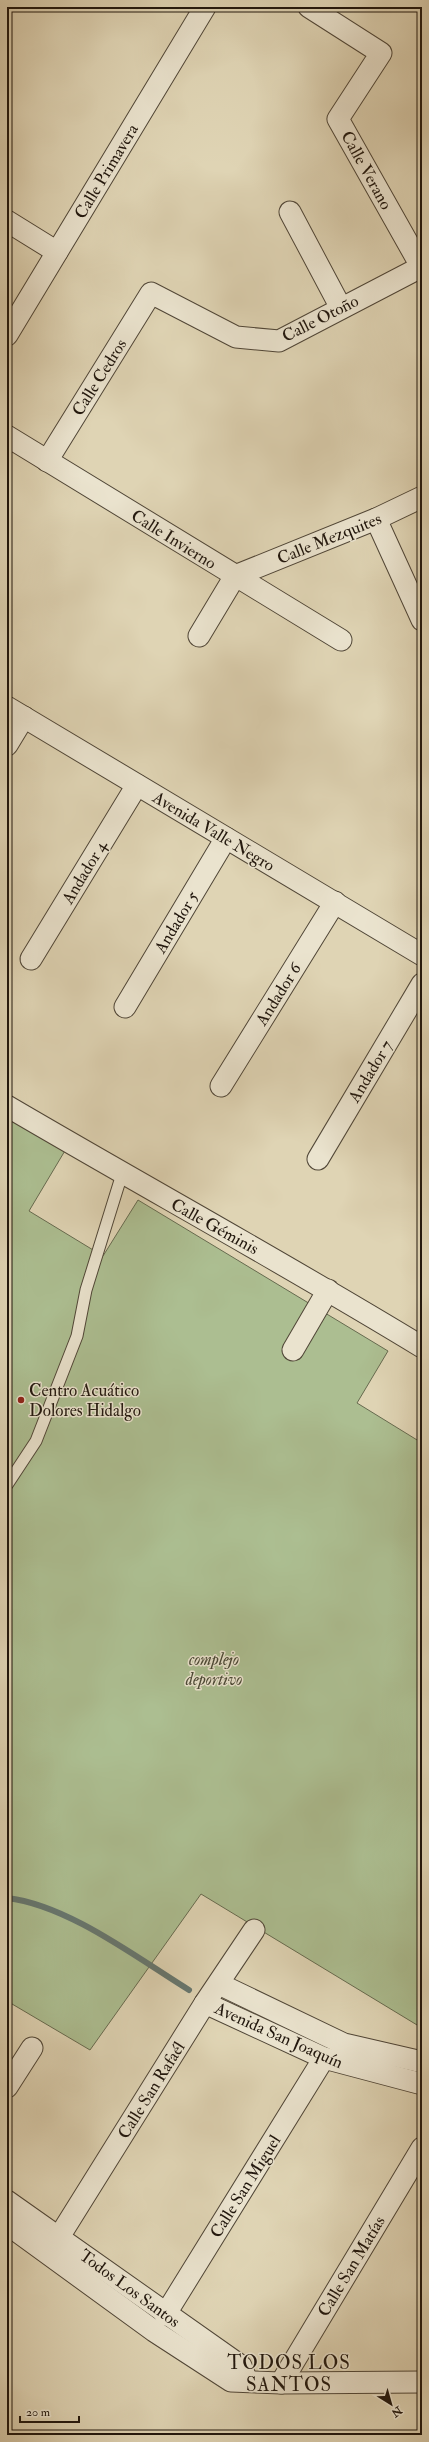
<svg xmlns="http://www.w3.org/2000/svg" width="429" height="2442" font-family="'IM FELL Double Pica',serif">
	<style>
		.green { fill: #acbe91; stroke: #666a4f }
		.lines { fill: none; stroke-linecap: round; stroke-linejoin: round }
		.stream { stroke: #667770; stroke-width: 6 }
		.lane-casing { stroke: #504637; stroke-width: 13 }
		.street-casing { stroke: #504637; stroke-width: 23 }
		.lane { stroke: #eae3ce; stroke-width: 11 }
		.street { stroke: #eae3ce; stroke-width: 21 }
		.poi-dot { fill: #8f2418; stroke: #eae3ce; stroke-width: 1.5 }
		.labels { text-anchor: middle; stroke-width: 3; stroke-linejoin: round; paint-order: stroke }
		.street-label { font-size: 17px; fill: #20160d; stroke: #eae3ce }
		.poi-label { font-size: 17px; fill: #20160d; stroke: #eae3ce; text-anchor: start }
		.park-label { font-size: 17px; font-style: italic; fill: #4a4835; stroke: #eae3ce }
		.quarter-label { font-size: 19px; letter-spacing: 1px; fill: #20160d; stroke: #eae3ce }
	</style>
	<rect width="100%" height="100%" fill="#dfd4b4"/>
	<filter id="stains"><feTurbulence type="fractalNoise" baseFrequency=".005" numOctaves="4"/><feColorMatrix values="0 0 0 0 .2 0 0 0 0 .09 0 0 0 0 .02 0 0 0 .5 -.17"/></filter>
	<radialGradient id="worn" r=".72"><stop offset=".6" stop-color="#630" stop-opacity="0"/><stop offset="1" stop-color="#630" stop-opacity=".3"/></radialGradient>
	<polygon class="green" points="7,1113 66,1149 29,1211 103,1256 138,1200 388,1351 357,1403 422,1443 422,2028 201,1894 90,2050 7,2001"/>
	<g class="lines">
		<path class="stream" d="M7,1898C68,1905 137,1958 189,1990"/>
		<g class="lane-casing">
			<polyline id="lane" points="7,1485 36,1441 77,1336 86,1290 122,1174"/>
		</g>
		<g class="street-casing">
			<g id="street">
				<polyline points="309,7 381,53 338,119 422,268"/>
				<polyline points="290,212 341,308"/>
				<polyline points="7,221 57,252"/>
				<polyline points="7,335 205,7"/>
				<polyline points="7,436 341,640"/>
				<polyline points="47,461 151,293 236,337 279,341 421,267"/>
				<polyline points="376,519 422,620"/>
				<polyline points="199,636 235,576 376,519 422,497"/>
				<polyline points="7,707 422,955"/>
				<polyline points="7,745 24,717"/>
				<polyline points="31,959 137,785"/>
				<polyline points="125,1007 226,838"/>
				<polyline points="221,1086 335,902"/>
				<path d="M7,1106C145,1187 286,1264 422,1347"/>
				<polyline points="318,1159 422,984"/>
				<polyline points="293,1350 328,1290"/>
				<polyline points="219,1984 344,2044 422,2062"/>
				<polyline points="205,2003 324,2058 422,2084"/>
				<polyline points="7,2087 32,2048"/>
				<polyline points="7,2201 241,2366 247,2381"/>
				<polyline points="7,2224 154,2331 231,2381 281,2383 422,2382"/>
				<polyline points="49,2253 205,2003 254,1930"/>
				<polyline points="165,2315 324,2058"/>
				<polyline points="281,2383 422,2148"/>
			</g>
		</g>
		<use href="#lane" class="lane"/>
		<use href="#street" class="street"/>
	</g>
	<circle class="poi-dot" cx="21" cy="1400" r="4"/>
	<g class="labels">
		<g class="street-label">
			<text transform="translate(367 170) rotate(61)" y="6">Calle Verano</text>
			<text transform="translate(106 171) rotate(-59)" y="6">Calle Primavera</text>
			<text transform="translate(320 318) rotate(-27)" y="6">Calle Otoño</text>
			<text transform="translate(99 377) rotate(-58)" y="6">Calle Cedros</text>
			<text transform="translate(329 538) rotate(-22)" y="6">Calle Mezquites</text>
			<text transform="translate(174 539) rotate(32)" y="6">Calle Invierno</text>
			<text transform="translate(214 831) rotate(31)" y="6">Avenida Valle Negro</text>
			<text transform="translate(84 872) rotate(-59)" y="6">Andador 4</text>
			<text transform="translate(176 922) rotate(-59)" y="6">Andador 5</text>
			<text transform="translate(278 994) rotate(-58)" y="6">Andador 6</text>
			<text transform="translate(370 1071) rotate(-59)" y="6">Andador 7</text>
			<text transform="translate(215 1226) rotate(29)" y="6">Calle Géminis</text>
			<text transform="translate(279 2035) rotate(24)" y="6">Avenida San Joaquín</text>
			<text transform="translate(151 2090) rotate(-58)" y="6">Calle San Rafaél</text>
			<text transform="translate(245 2186) rotate(-58)" y="6">Calle San Miguel</text>
			<text transform="translate(351 2266) rotate(-59)" y="6">Calle San Matías</text>
			<text transform="translate(130 2288) rotate(36)" y="6">Todos Los Santos</text>
		</g>
		<g class="poi-label">
			<text x="29" y="1396">Centro Acuático<tspan x="29" dy="20">Dolores Hidalgo</tspan></text>
		</g>
		<g class="park-label">
			<text x="214" y="1665">complejo<tspan x="214" dy="20">deportivo</tspan></text>
		</g>
		<g class="quarter-label">
			<text x="289" y="2369">TODOS LOS<tspan x="289" dy="22">SANTOS</tspan></text>
		</g>
	</g>
	<rect width="429" height="2442" fill="none" stroke="#dfd4b4" stroke-width="24"/>
	<rect x="8" y="8" width="413" height="2426" fill="none" stroke="#20160d" stroke-width="2"/>
	<rect x="12" y="12" width="405" height="2418" fill="none" stroke="#20160d"/>
	<g transform="translate(391 2404) rotate(143)" stroke="#eae3ce" stroke-width="3" paint-order="stroke">
	<path d="M0-3L7 15L0 10L-7 15Z" fill="#20160d"/>
	<text y="-6" font-size="11" font-weight="bold" text-anchor="middle" fill="#20160d">N</text>
	</g>
	<path d="M20 2416v6h59v-6" fill="none" stroke="#20160d" stroke-width="2"/>
	<text x="26" y="2416" font-size="12" fill="#20160d" stroke="#eae3ce" stroke-width="3" paint-order="stroke">20 m</text>
	<rect width="100%" height="100%" filter="url(#stains)"/>
	<rect width="100%" height="100%" fill="url(#worn)"/>
</svg>
